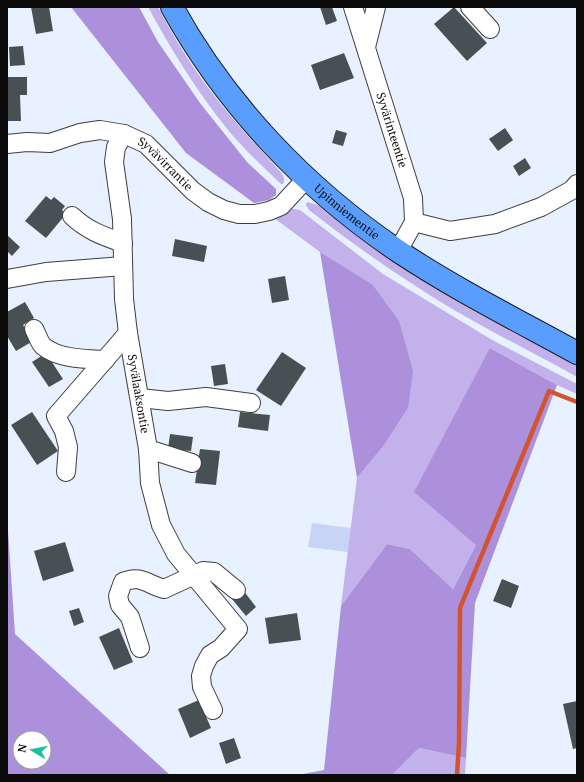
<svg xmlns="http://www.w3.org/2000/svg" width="584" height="782" font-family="'PT Serif',serif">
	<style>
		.farmland { fill: #c8d4f6 }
		.green { fill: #c2b1ea }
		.forest { fill: #ac90dc; fill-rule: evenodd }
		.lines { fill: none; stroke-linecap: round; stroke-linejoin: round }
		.stream { stroke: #d3532f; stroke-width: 4.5 }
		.building { fill: #475154 }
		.minor-casing { stroke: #3e3e3e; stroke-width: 20 }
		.major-casing { stroke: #1c1c1c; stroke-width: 24 }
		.minor { stroke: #fff; stroke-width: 18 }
		.major { stroke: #599eff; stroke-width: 22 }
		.labels { text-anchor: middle; stroke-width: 4; stroke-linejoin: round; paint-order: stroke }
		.street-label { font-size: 12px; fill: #0b0b0b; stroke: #fff }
	</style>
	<rect width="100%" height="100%" fill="#e8f1ff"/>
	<polygon class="farmland" points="312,523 351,528 348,552 308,547"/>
	<g class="green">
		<path d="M148,7H158C172,34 188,61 206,85C228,115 253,142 278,169C282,174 286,178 283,184H281C263,167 244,149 228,130C198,93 170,48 148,7Z"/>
		<path d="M307,202L318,205L413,275L472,310L577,365V377C521,346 461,317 408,281C374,259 341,235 309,210L306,205Z"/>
		<polygon points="288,208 300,210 383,274 494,341 577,384 577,394 557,385 490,348 476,545 453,589 410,549 387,544 341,606 357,478 385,444 408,408 372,284 320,252 274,218"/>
		<polygon points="419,748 466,758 465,775 392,775"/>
	</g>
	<g class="forest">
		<polygon points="71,7 139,7 158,42 200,103 247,162 276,189 276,195 269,200 254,203 186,153"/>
		<polygon points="320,252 372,284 399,321 413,371 408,408 385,444 357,478"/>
		<polygon points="490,348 557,385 475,603 466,758 419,748 392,775 298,775 324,770 341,606 387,544 410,549 453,589 476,545 414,492"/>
		<path d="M7,516L15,634L170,775H7ZM20,738H44V762H20Z"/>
	</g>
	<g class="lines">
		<polyline class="stream" points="457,775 459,744 460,608 549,391 577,402"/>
	</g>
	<g class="building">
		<polygon points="31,7 49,7 53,31 36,34"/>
		<polygon points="320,7 332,7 337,21 326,25"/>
		<polygon points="454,7 487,43 467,61 434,24"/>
		<polygon points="23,46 25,65 10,66 9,47"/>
		<polygon points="344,53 354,78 320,90 311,65"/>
		<polygon points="7,77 27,77 27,95 20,95 21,121 7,121"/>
		<polygon points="505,128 513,140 498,151 489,139"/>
		<polygon points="336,130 347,133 343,146 332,143"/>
		<polygon points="525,158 531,168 519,176 513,166"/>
		<polygon points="46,196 51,200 54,197 65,206 62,210 66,214 46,238 25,221"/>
		<polygon points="7,235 20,247 12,256 7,251"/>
		<polygon points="175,239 207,246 204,262 172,256"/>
		<polygon points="285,276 289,300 272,303 268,279"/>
		<polygon points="25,302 34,318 23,325 33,341 16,351 7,336 7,312"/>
		<polygon points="282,352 306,368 281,406 256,390"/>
		<polygon points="46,353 63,379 49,387 32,362"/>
		<polygon points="225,364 228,384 214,386 211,366"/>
		<polygon points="32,412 58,451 37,465 11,425"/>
		<polygon points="240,412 270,415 268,431 238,427"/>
		<polygon points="170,434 193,437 191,451 168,449"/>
		<polygon points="200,449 220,451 216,485 195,483"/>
		<polygon points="65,542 74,571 43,581 34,551"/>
		<polygon points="502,579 519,586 511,608 493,601"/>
		<polygon points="243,590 256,607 246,616 232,599"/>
		<polygon points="79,608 84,622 74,626 69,611"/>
		<polygon points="297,613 301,640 269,644 265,618"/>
		<polygon points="119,628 133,662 114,670 99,637"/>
		<polygon points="199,700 211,728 190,738 178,709"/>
		<polygon points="577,701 577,748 573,749 563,704"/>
		<polygon points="234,738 241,758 226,764 219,743"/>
	</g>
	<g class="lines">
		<g class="minor-casing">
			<g id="minor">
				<path id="s1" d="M353,7L413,198L414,222L398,251"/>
				<polyline points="470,7 490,29"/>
				<polyline points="366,47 376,7"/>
				<path id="s2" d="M124,134L116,147L114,162L122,219L124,299L128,333L148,449L150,483L161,525L176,554L238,629L221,648L210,655L204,666L201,676L202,687L213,710"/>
				<path id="s3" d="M7,144L27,142L50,143L80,133L100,130L124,134L146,144L193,191L208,202L224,210L239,214H255L269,211L281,206L306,179"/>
				<path d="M72,216C88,231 103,236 123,243"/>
				<polyline points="414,222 450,231 495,224 541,207 572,190 577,184"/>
				<polyline points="7,279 46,272 123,266"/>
				<path d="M34,329C37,334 39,342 43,346C58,359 86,359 105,360"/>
				<polyline points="140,398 168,401 206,397 251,403"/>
				<polyline points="148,449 192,463"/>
				<polyline points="66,472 68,447 64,431 56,416 128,333"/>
				<path d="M140,648L130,617L120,605L118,596L123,582C141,574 148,585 164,589L203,571L214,572L236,590"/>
			</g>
		</g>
		<g class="major-casing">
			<g id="major">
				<path id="s4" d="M172,7C226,105 305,188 398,251C455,289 517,320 577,353"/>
			</g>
		</g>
		<use href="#minor" class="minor"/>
		<use href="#major" class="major"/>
	</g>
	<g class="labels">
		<g class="street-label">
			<text dy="4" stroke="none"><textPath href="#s1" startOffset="129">Syvärinteentie</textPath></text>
			<text dy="4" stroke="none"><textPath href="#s3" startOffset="171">Syvävirrantie</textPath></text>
			<text dy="4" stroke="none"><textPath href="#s4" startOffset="271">Upinniementie</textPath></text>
			<text dy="4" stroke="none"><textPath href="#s2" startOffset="264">Syvälaaksontie</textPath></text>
		</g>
	</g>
	<rect width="584" height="782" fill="none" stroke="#0b0b0b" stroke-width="16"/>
	<g transform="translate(32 750) rotate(280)"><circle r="19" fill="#ffffff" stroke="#9d9d9d"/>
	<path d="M0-3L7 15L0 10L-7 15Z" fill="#1ebf9b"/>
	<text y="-6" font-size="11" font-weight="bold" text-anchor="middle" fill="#0b0b0b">N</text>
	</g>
</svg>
